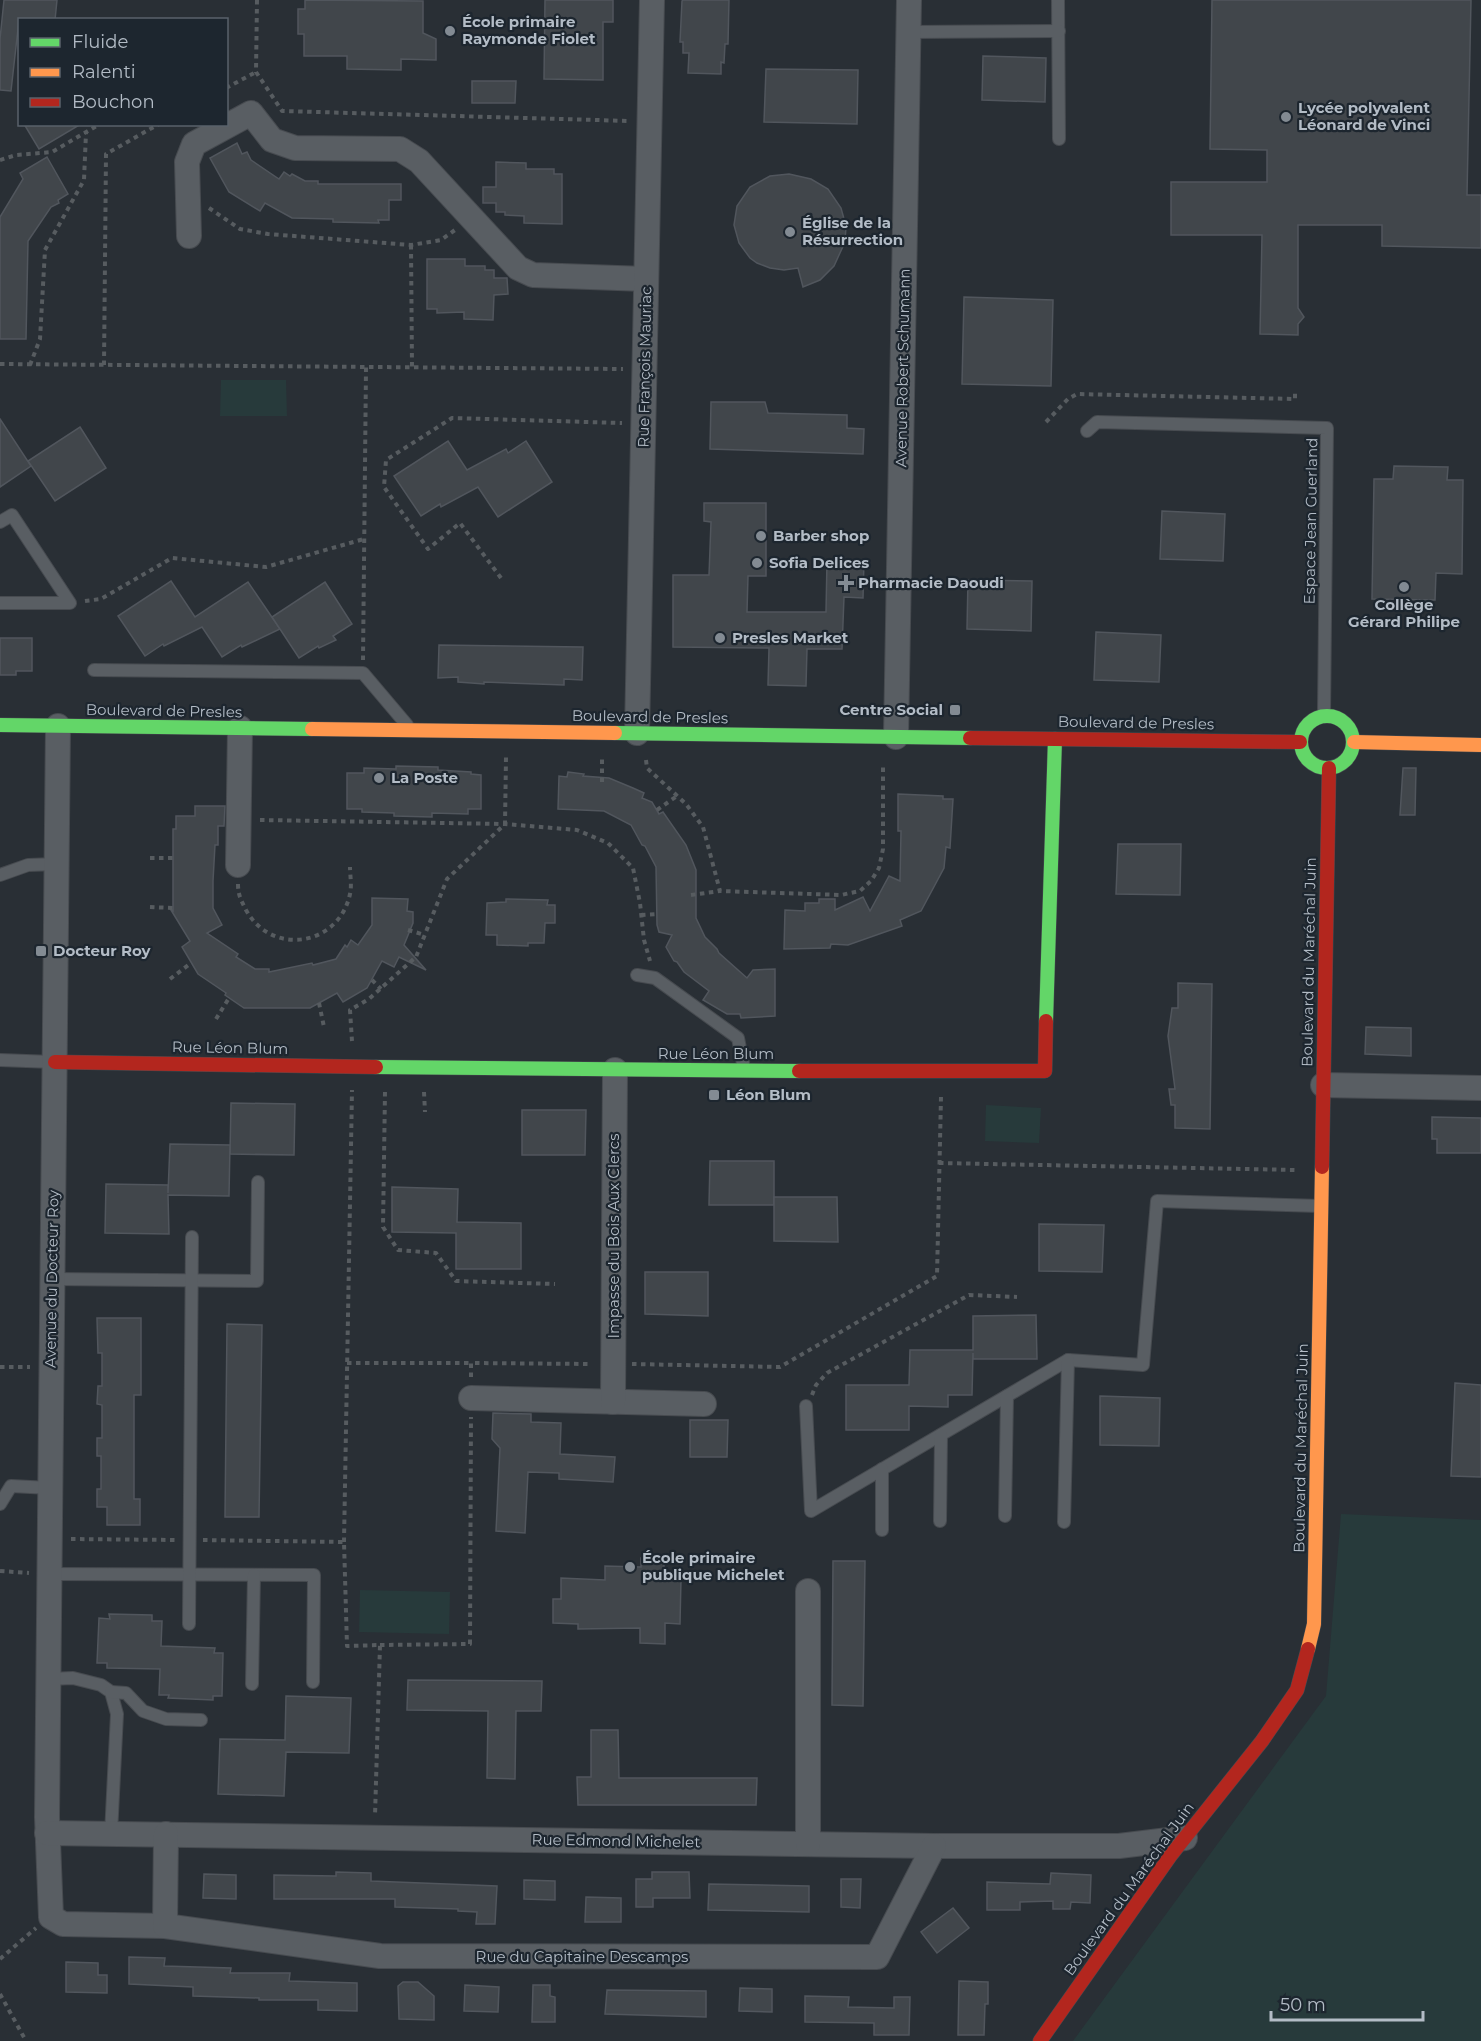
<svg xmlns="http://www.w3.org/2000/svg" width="1481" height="2041" font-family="Montserrat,sans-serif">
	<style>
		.green { fill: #273a3b }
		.building { fill: #41464b; stroke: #51565d; stroke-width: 1.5 }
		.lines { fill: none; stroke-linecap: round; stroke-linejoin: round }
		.lane-casing { stroke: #474b50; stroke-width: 14 }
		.street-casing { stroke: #474b50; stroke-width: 26 }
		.fast-casing { stroke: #474b50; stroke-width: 15 }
		.slow-casing { stroke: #474b50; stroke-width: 15 }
		.jam-casing { stroke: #474b50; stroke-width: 15 }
		.path { stroke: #575c60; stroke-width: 4; stroke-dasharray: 4.5 4.5; stroke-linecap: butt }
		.lane { stroke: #595e63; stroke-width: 12 }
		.street { stroke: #595e63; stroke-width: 24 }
		.fast { stroke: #63d668; stroke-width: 14 }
		.slow { stroke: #ff974d; stroke-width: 14 }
		.jam { stroke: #b3261e; stroke-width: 14 }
		.poi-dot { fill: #838b93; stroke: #1d262f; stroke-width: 2 }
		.labels { text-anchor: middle; stroke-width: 4.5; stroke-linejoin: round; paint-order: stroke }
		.poi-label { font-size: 15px; font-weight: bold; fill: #b3bcc6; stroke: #1d262f; text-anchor: start }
		.street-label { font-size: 15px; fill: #b3bcc6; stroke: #1d262f }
	</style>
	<rect width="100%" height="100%" fill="#292f35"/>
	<g class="green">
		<polygon points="221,380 286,380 287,416 220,416"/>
		<polygon points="986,1105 1041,1108 1039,1143 985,1141"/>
		<polygon points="1341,1514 1481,1520 1481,2041 1073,2041 1326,1696"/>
		<polygon points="360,1590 450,1592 449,1634 359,1632"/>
	</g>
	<g class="building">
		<polygon points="4,0 57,0 55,20 19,20 11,91 0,90 0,39"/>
		<polygon points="305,0 423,1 423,33 436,39 436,60 401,59 401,70 347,69 347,56 304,56 304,34 298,34 298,9 305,9"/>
		<polygon points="545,0 613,0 613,22 603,22 603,80 544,79"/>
		<polygon points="683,0 729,0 728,44 725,44 724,63 721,62 721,74 688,73 689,53 683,53 683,42 680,42 682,1"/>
		<polygon points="1212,0 1471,0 1467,195 1481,195 1481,248 1382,246 1382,225 1298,225 1298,308 1304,317 1298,324 1298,335 1260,334 1262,235 1171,235 1171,182 1267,182 1267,150 1210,149"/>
		<polygon points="983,56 1046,58 1045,102 982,100"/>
		<polygon points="766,69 858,70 857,124 764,122"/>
		<polygon points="472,81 516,81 515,103 472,103"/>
		<polygon points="24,124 81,124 39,149"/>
		<polygon points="237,143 242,154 247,152 251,160 279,179 284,172 290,176 292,174 305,181 318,181 318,184 401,184 401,200 389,200 389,220 378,220 379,223 333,222 333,219 292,218 265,203 260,211 229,192 210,158"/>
		<polygon points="47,157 68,194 58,200 59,203 51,207 28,241 26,339 0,339 0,217 23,179 20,173"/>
		<polygon points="496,162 526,163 526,169 554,169 554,174 562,174 562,224 524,223 524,216 505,215 505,212 496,212 496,203 483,203 483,187 496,187"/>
		<polygon points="789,174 811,179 828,189 841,208 846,226 845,242 834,266 820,280 803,287 798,268 784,270 770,268 757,263 750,258 739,243 734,225 737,206 750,187 770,176"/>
		<polygon points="427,259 465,259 465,266 485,266 485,270 494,270 494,278 507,278 508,294 494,295 493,320 464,319 464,312 437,313 437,309 427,309"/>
		<polygon points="964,297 1053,300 1051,386 962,384"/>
		<polygon points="711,402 765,402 768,413 847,415 847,428 864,429 863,454 710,449"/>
		<polygon points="0,419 31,466 0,487"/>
		<polygon points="80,427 106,468 55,501 28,461"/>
		<polygon points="448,441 467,470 506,449 508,453 526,441 552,482 498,517 478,487 441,507 440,504 421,516 394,476"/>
		<polygon points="1394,466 1448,467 1447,480 1463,480 1462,574 1436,573 1435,600 1372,599 1374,479 1393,479"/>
		<polygon points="704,503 766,503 766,576 748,576 747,612 826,612 827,561 864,560 863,598 844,597 842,649 807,649 806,686 768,685 769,648 673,647 673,575 709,575 711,522 704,521"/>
		<polygon points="1162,511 1225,514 1223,561 1160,559"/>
		<polygon points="968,580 1032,581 1031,631 967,629"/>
		<polygon points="171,581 195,617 248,582 280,629 242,647 241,645 222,657 202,627 164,646 163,644 145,656 118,616"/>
		<polygon points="325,582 352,624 333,636 336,640 319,648 318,646 299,658 272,617"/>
		<polygon points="1096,632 1161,635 1159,682 1094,680"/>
		<polygon points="0,638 32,638 32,671 16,671 16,675 0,675"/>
		<polygon points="439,645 583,647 582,680 564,679 564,685 484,682 484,684 458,682 458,677 438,678"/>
		<polygon points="396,766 438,767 438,770 471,772 471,774 481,775 481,809 468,809 468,814 432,813 432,817 394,816 394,813 362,812 362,809 347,809 347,773 364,773 364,768 396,769"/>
		<polygon points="1403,768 1416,768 1415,815 1400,815"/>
		<polygon points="568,772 584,774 583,776 609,778 633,788 644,793 642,798 652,802 659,814 663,812 686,845 696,870 696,918 705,937 717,949 719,953 747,978 753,970 775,969 775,1016 741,1018 740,1014 727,1014 703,1000 709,991 684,972 677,962 674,961 666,947 672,935 659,932 657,925 656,867 645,846 642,845 631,825 604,811 558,809 559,776 567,777"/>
		<polygon points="898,794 943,796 943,799 953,799 950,848 946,847 944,868 921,911 900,920 902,926 848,945 831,944 830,948 784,949 785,910 805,911 805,903 819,903 819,899 835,899 835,910 863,897 870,911 889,876 900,881 901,831 898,831"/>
		<polygon points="195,806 225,806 224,826 218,826 218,845 215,845 213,881 213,908 222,925 207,933 238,954 236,957 255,969 269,969 269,972 312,963 313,965 336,959 345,945 347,947 351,940 358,945 372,925 372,898 408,899 407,911 413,912 413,923 404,945 426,970 399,957 394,967 382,961 367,988 343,1002 337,993 310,1008 244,1008 225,995 226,993 198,974 182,947 190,941 171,910 173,911 173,829 176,829 176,816 195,816"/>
		<polygon points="1118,844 1181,844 1180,895 1116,894"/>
		<polygon points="506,899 548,900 547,905 555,905 555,923 545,923 544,943 528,943 528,946 497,945 497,935 486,935 487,903 506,902"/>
		<polygon points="1178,983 1212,984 1210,1129 1175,1128 1175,1105 1171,1105 1169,1089 1175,1089 1168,1036 1172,1008 1178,1008"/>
		<polygon points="1366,1027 1411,1028 1411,1056 1365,1054"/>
		<polygon points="231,1103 295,1104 294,1155 230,1154"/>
		<polygon points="522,1110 586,1110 585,1155 522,1155"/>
		<polygon points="1432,1117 1481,1118 1481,1153 1437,1153 1437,1139 1432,1139"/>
		<polygon points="170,1144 230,1145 229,1196 168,1195 169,1234 105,1233 106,1184 168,1185 168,1193"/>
		<polygon points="710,1161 774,1161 774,1205 709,1205"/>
		<polygon points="392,1187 458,1189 457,1222 521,1223 521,1269 456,1269 456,1233 392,1232"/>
		<polygon points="774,1197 837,1197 838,1242 774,1241"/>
		<polygon points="1039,1224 1104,1225 1102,1272 1039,1271"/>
		<polygon points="645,1272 708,1272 708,1316 645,1314"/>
		<polygon points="1036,1315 1037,1359 973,1359 973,1353 972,1395 948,1395 948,1407 909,1406 909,1430 846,1430 846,1385 909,1385 910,1350 973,1350 973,1316"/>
		<polygon points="97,1318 141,1318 141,1395 134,1395 134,1499 140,1499 140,1525 107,1525 107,1507 97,1507 97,1489 101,1489 101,1456 97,1456 97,1438 102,1438 102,1405 97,1404 98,1386 102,1386 102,1353 98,1353"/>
		<polygon points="227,1324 262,1325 259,1517 225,1517"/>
		<polygon points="1455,1383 1481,1385 1481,1477 1451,1476"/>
		<polygon points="1100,1396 1160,1398 1159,1446 1100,1445"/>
		<polygon points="493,1413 531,1414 531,1422 561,1423 560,1454 615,1457 613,1482 559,1479 559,1473 528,1472 525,1533 496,1531 500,1448 492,1439"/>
		<polygon points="690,1420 728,1420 727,1457 690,1457"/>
		<polygon points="641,1558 664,1558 664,1579 681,1579 680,1624 665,1623 665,1644 640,1643 640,1628 578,1629 578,1624 553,1623 553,1599 561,1599 561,1578 605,1580 605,1566 641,1567"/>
		<polygon points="833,1561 865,1561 863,1706 832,1705"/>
		<polygon points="109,1614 152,1615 152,1621 162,1621 161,1646 215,1648 214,1653 223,1653 222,1696 213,1696 213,1700 168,1698 169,1695 159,1695 160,1669 107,1668 107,1663 97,1663 99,1618 110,1619"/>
		<polygon points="408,1680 542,1681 541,1711 516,1711 515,1779 487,1778 488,1711 407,1710"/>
		<polygon points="286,1696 351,1698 349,1753 286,1752 284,1796 218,1794 220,1739 285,1740"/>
		<polygon points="591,1730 618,1730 619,1778 757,1778 756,1805 578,1805 577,1777 591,1777"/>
		<polygon points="336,1872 371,1873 371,1881 497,1886 495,1924 476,1924 477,1912 458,1911 458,1909 395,1907 395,1899 274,1899 274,1875 336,1876"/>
		<polygon points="652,1872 689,1872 690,1898 653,1898 653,1907 636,1907 636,1879 652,1879"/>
		<polygon points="1051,1873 1091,1875 1090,1903 1071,1902 1070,1909 1053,1909 1053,1901 1020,1902 1020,1910 987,1910 987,1882 1050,1884"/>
		<polygon points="204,1874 236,1875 236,1899 203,1898"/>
		<polygon points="841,1879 861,1879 860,1908 841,1907"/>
		<polygon points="524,1880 555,1881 555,1900 524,1899"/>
		<polygon points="709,1884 809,1886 809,1912 708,1910"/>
		<polygon points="586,1897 621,1898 621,1922 585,1922"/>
		<polygon points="953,1908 969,1928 937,1953 921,1932"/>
		<polygon points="129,1957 165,1958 164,1966 231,1968 230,1973 290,1973 289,1981 357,1983 357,2011 318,2010 318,2000 259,2000 259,1998 193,1996 193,1987 129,1984"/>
		<polygon points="66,1962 98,1963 98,1975 107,1975 107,1993 66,1992"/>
		<polygon points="959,1981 988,1982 988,2004 985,2004 984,2035 958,2035"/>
		<polygon points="403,1982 418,1982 434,1996 434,2020 399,2019 398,1986"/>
		<polygon points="465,1985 499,1987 498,2012 464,2011"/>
		<polygon points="533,1985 550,1985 550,1996 555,1997 555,2022 532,2022"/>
		<polygon points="740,1988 772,1989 772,2012 739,2011"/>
		<polygon points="607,1990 706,1991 706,2017 605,2014"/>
		<polygon points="805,1996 849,1997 848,2007 894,2008 894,1997 910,1997 909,2035 874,2035 874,2023 805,2022"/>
	</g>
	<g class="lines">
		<g class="lane-casing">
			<g id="lane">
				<polyline points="1058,0 1059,139"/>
				<polyline points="909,32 1059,31"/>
				<polyline points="1087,431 1097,422 1327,428 1324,715"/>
				<polyline points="0,522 12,515 70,603 0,603"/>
				<polyline points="94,670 363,673 407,725"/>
				<polyline points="0,875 28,865 57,864"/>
				<polyline points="637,975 655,978 738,1038 744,1069"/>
				<polyline points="0,1060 53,1062"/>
				<polyline points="53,1279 257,1281 258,1182"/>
				<polyline points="806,1406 811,1511 1068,1360 1143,1365 1157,1201 1320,1206"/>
				<polyline points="882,1469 882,1530"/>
				<polyline points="0,1504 11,1486 50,1488"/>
				<polyline points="1005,1516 1007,1396"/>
				<polyline points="940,1521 941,1435"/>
				<polyline points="1064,1522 1068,1360"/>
				<polyline points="50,1574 314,1575 313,1682"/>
				<polyline points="189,1624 192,1237"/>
				<polyline points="49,1679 73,1678 101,1685 111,1692 117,1714 111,1834"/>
				<polyline points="252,1684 254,1575"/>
				<polyline points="111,1692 126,1693 143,1711 166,1719 201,1720"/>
			</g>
		</g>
		<g class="street-casing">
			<g id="street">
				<polyline points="189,236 187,162 194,144 251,113 272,140 295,148 400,149 419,161 518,268 533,275 646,279"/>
				<polyline points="58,726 47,1817 51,1917 63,1924 165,1926"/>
				<polyline points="637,733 652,0"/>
				<polyline points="896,737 909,0"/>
				<polyline points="238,865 240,728"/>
				<polyline points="1323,1085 1481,1088"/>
				<polyline points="471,1398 704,1404"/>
				<polyline points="613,1402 615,1070"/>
				<polyline points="47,1833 934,1846 1119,1846 1185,1838"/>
				<polyline points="166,1834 165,1926 380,1956 877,1957 934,1846"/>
				<polyline points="808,1844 808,1591"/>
			</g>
		</g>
		<g class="fast-casing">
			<g id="fast">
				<circle cx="1327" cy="742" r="26"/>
				<polyline points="0,725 312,729"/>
				<polyline points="615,733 970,738"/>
				<polyline points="1046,1021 1055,739"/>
				<polyline points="376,1067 799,1071"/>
			</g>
		</g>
		<g class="slow-casing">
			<g id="slow">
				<polyline points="312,729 615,733"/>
				<polyline points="1354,742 1481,745"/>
				<polyline points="1308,1649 1314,1624 1322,1167"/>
			</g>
		</g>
		<g class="jam-casing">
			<g id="jam">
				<polyline points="970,738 1300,742"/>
				<polyline points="55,1062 376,1067"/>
				<polyline points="799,1071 1045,1071 1046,1021"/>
				<polyline points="1322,1167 1329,768"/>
				<polyline points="1040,2041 1171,1855 1262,1741 1297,1690 1308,1649"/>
			</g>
		</g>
		<g class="path">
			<polyline points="257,0 256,72 282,111 630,121"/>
			<polyline points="226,88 256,72"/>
			<polyline points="0,160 16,155 52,152 100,124"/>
			<polyline points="209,208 240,229 268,234 411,245 441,240 455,230"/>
			<polyline points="411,245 412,368"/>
			<polyline points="0,364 623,369"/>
			<polyline points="30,365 40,339 45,250 84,180 86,133"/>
			<polyline points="104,365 106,154 159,124"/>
			<polyline points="1046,422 1068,399 1077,394 1295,399 1295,393"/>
			<polyline points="501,578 460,523 428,549 384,487 386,460 452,418 622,423"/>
			<polyline points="85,601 101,599 172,558 266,567 364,539"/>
			<polyline points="363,660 366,367"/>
			<polyline points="646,760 647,768 686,804 703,827 720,891 841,895 860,891 871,881 879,868 883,849 883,763"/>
			<polyline points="602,782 602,758"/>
			<polyline points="657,810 677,796"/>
			<polyline points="260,820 505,824 577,830 608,843 633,868 640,903 644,940 650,961"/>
			<polyline points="150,858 177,858"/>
			<path d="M238,884C238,895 241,900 246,910C272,957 339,946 350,894C352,886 350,875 350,867"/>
			<polyline points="691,895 720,891"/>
			<polyline points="150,907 173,908"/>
			<polyline points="641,915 657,914"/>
			<polyline points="408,930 425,935"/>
			<polyline points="170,979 191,963"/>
			<polyline points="372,980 381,989"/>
			<polyline points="319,1003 324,1027"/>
			<polyline points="216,1019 229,998"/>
			<polyline points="352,1041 350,1010 369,999 416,957 447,879 505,824 506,757"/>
			<polyline points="385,1092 383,1227 398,1250 436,1253 456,1281 555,1284"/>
			<polyline points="424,1092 425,1112"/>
			<polyline points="939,1163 1296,1170"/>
			<polyline points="347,1363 471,1363"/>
			<polyline points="632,1364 780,1367 937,1276 941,1097"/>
			<polyline points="0,1367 30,1367"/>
			<polyline points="471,1377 471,1363 592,1364"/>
			<polyline points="812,1395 816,1385 827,1373 969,1295 1017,1297"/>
			<polyline points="71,1539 175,1540"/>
			<polyline points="203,1540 344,1542 347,1646 380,1645 375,1816"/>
			<polyline points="344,1542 352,1090"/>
			<polyline points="0,1571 29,1573"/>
			<polyline points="380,1645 470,1644 471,1417"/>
			<polyline points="0,1959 36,1928"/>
			<polyline points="0,1994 26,2041"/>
		</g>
		<use href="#lane" class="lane"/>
		<use href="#street" class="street"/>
		<use href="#fast" class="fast"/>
		<use href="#slow" class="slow"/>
		<use href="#jam" class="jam"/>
	</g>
	<g class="poi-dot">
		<circle cx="450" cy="31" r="6"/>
		<circle cx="1286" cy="117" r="6"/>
		<circle cx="790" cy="232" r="6"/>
		<circle cx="761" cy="536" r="6"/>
		<circle cx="757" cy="563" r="6"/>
		<path d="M843 574h6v6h6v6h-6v6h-6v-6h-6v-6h6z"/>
		<circle cx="1404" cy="587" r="6"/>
		<circle cx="720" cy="638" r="6"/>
		<rect x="949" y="704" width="12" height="12" rx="3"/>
		<circle cx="379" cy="778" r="6"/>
		<rect x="35" y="945" width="12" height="12" rx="3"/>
		<rect x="708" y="1089" width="12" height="12" rx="3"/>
		<circle cx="630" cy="1567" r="6"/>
	</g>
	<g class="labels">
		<g class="poi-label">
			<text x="462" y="27">École primaire<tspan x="462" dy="17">Raymonde Fiolet</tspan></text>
			<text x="1298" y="113">Lycée polyvalent<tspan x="1298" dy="17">Léonard de Vinci</tspan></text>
			<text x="802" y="228">Église de la<tspan x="802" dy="17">Résurrection</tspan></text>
			<text x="773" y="541">Barber shop</text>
			<text x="769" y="568">Sofia Delices</text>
			<text x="858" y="588">Pharmacie Daoudi</text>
			<text x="1404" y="610" text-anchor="middle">Collège<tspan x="1404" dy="17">Gérard Philipe</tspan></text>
			<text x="732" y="643">Presles Market</text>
			<text x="943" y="715" text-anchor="end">Centre Social</text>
			<text x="391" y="783">La Poste</text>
			<text x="53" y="956">Docteur Roy</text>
			<text x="726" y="1100">Léon Blum</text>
			<text x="642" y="1563">École primaire<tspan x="642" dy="17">publique Michelet</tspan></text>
		</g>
		<g class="street-label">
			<text transform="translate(645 367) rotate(-89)" y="5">Rue François Mauriac</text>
			<text transform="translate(903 368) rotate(-89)" y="5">Avenue Robert Schumann</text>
			<text transform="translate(1311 521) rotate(-89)" y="5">Espace Jean Guerland</text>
			<text transform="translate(164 711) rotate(1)" y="5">Boulevard de Presles</text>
			<text transform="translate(650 717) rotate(1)" y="5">Boulevard de Presles</text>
			<text transform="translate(1136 723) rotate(1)" y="5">Boulevard de Presles</text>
			<text transform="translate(1309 962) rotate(-89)" y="5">Boulevard du Maréchal Juin</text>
			<text transform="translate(230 1048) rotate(1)" y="5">Rue Léon Blum</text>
			<text x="716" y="1059">Rue Léon Blum</text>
			<text transform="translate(614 1236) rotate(-90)" y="5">Impasse du Bois Aux Clercs</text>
			<text transform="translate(52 1279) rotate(-89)" y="5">Avenue du Docteur Roy</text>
			<text transform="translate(1301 1448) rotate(-89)" y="5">Boulevard du Maréchal Juin</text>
			<text transform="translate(616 1841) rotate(1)" y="5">Rue Edmond Michelet</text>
			<text transform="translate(1129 1889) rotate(-54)" y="5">Boulevard du Maréchal Juin</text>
			<text x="582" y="1962">Rue du Capitaine Descamps</text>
		</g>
	</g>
	<rect x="18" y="18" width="210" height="108" fill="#1d262f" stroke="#59626b" stroke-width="1.5"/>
	<rect x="30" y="38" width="30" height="9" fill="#63d668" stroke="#59626b" stroke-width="1.5"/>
	<text x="72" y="48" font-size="18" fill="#b3bcc6">Fluide</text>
	<rect x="30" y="68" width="30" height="9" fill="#ff974d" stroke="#59626b" stroke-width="1.5"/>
	<text x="72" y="78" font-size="18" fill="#b3bcc6">Ralenti</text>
	<rect x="30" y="98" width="30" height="9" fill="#b3261e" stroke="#59626b" stroke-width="1.5"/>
	<text x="72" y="108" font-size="18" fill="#b3bcc6">Bouchon</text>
	<path d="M1271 2011v9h152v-9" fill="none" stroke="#b3bcc6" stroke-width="3"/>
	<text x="1280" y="2011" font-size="18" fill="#b3bcc6" stroke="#1d262f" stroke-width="4.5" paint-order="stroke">50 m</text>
</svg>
